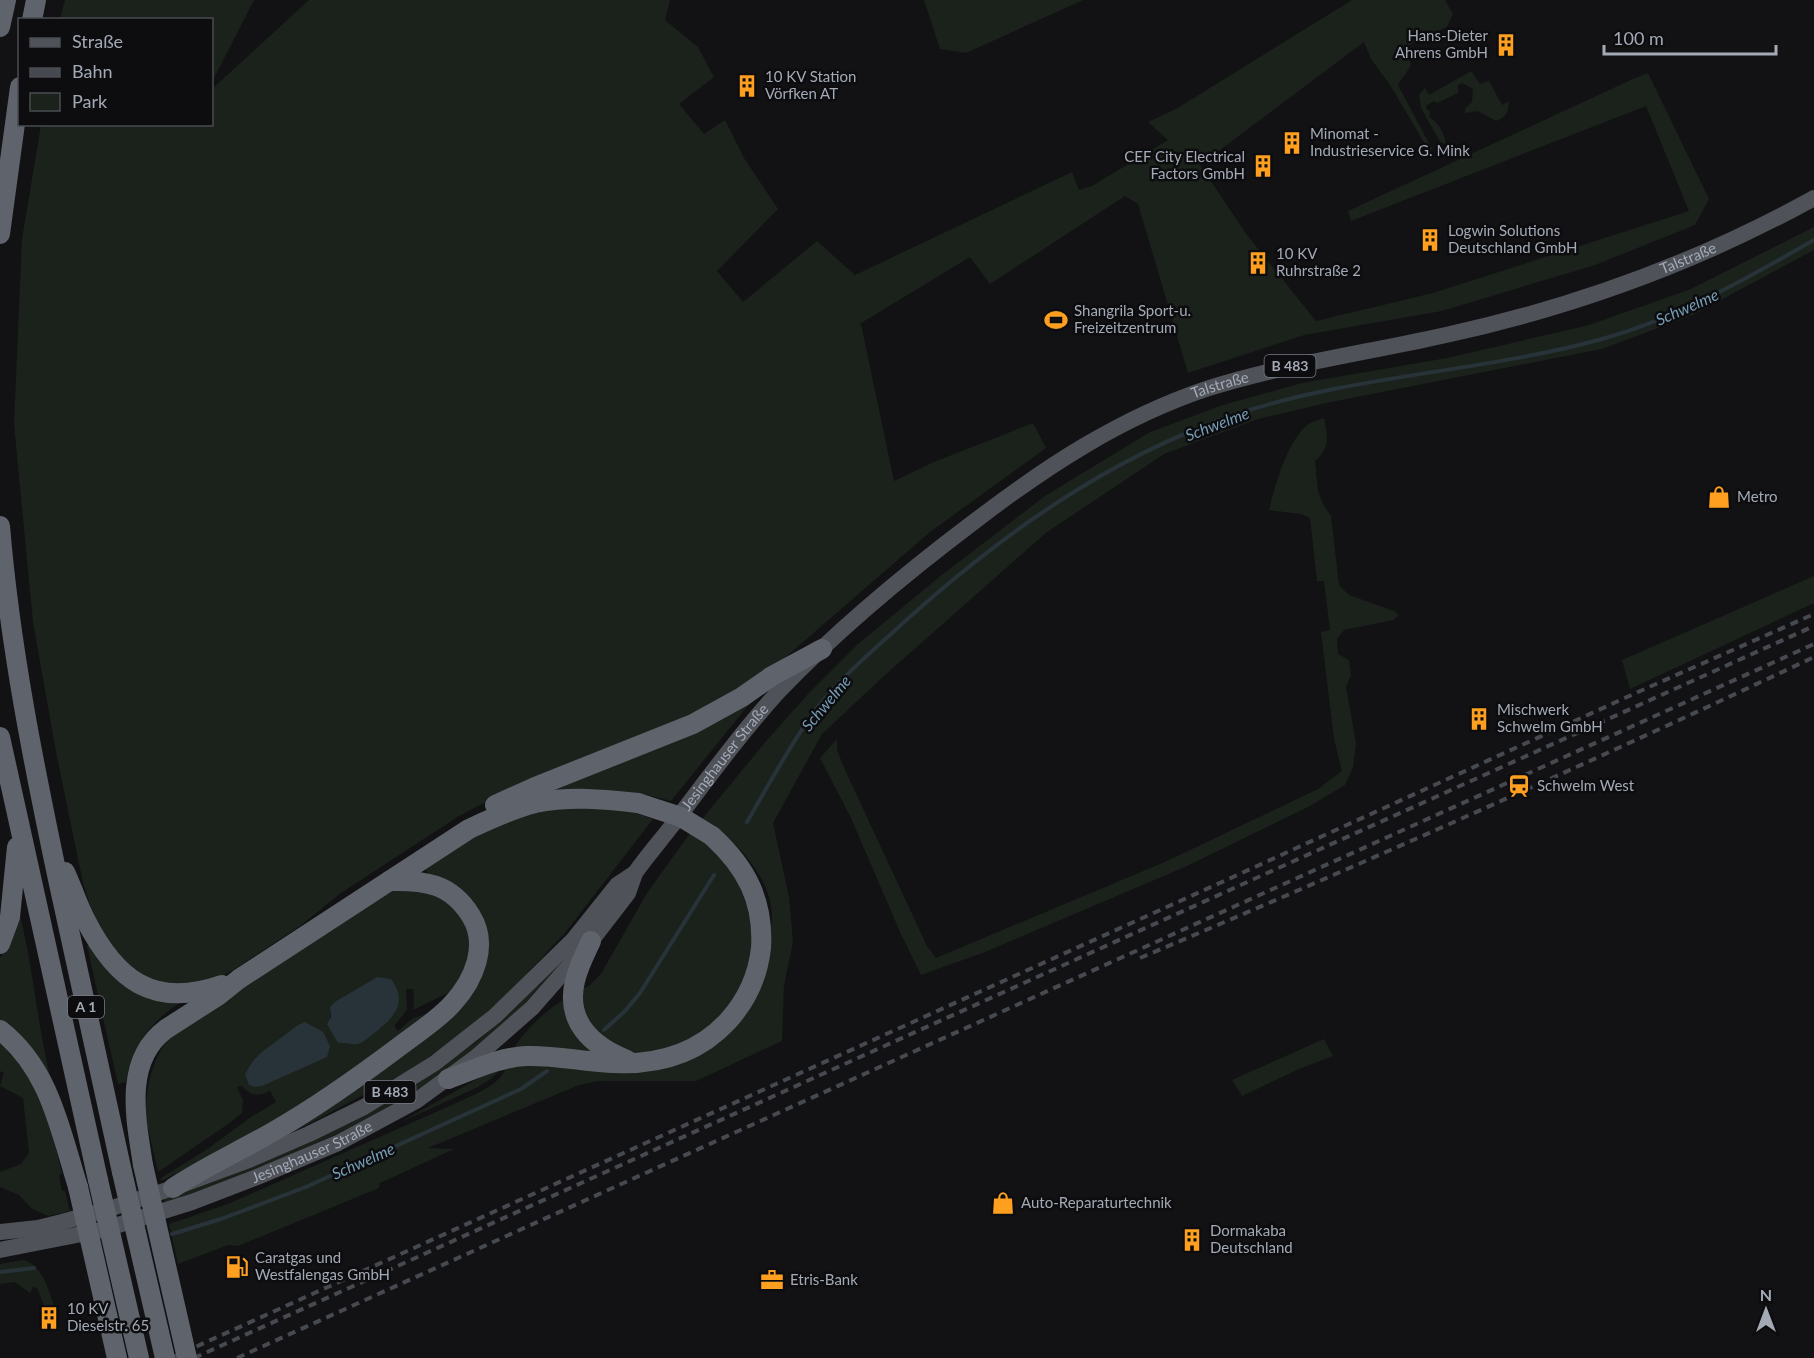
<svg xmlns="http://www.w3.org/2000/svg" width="1814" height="1358" font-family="Lato,sans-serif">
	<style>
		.green { fill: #1a221b; fill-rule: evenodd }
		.water { fill: #283339 }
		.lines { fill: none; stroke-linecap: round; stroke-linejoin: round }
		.stream { stroke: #283339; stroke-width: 4 }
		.primary { stroke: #4f5259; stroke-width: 16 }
		.highway { stroke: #5f636b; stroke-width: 20 }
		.rail { stroke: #46494f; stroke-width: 4; stroke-dasharray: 8 6; stroke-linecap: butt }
		.highway-bridge { stroke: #5f636b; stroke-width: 20 }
		.labels { text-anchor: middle; stroke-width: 5; stroke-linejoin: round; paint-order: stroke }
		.shield { fill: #0d0d0f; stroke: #767b84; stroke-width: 1.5 }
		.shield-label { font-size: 14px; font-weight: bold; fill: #a3aab6 }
		.poi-label { font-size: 15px; fill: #a3aab6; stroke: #0d0d0f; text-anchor: start }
		.street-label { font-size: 15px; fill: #a3aab6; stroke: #0d0d0f }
		.water-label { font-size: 16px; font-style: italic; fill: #769db5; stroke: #0d0d0f }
	</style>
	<rect width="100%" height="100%" fill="#121214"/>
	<g class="green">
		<polygon points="65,0 254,0 212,82 212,20 60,19"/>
		<path d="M309,0H670L665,20L698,47L714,77L679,104L704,134L725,120L744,158L778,209L717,271L743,302L817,241L855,275L1072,172L1079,190L1092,186L1168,140L1148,122L1176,109L1352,0H1445L1453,14L1447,27L1403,48L1411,64C1409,71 1402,77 1398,85L1432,149L1429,151L1390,85L1371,59L1364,42L1200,165L1247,235L1316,321L1433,293L1689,211L1646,106L1351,221L1348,211L1635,78L1648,73L1709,199L1695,225L1595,265L1442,311L1304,335L1188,373L1138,204L1125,196L990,284L970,257L858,325L861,324L894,481L934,462L1033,423L1046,448L930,532L780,662L711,707L517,786L459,816L341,893L300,926L230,972L211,980L193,985L156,983L127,968L95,920L83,883L56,752L33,622L14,424L22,239L41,125L212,124V89Z"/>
		<polygon points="924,0 1083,0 966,53 940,49"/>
		<path d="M1471,71L1480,84L1489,81L1502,105L1509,101C1508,112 1507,117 1496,121L1478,111L1465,113V109L1472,102L1473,89L1462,83L1458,85V93L1437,103L1434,101L1426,106V109L1430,111L1429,117C1438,122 1444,132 1446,144L1440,142L1421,108L1419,94L1425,88L1429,95Z"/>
		<path d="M1814,227V250L1693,315L1602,349L1326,403L1258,419L1164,454L1047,532L885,675L822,734L773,823L789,897L793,942L784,986L782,1041L696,1081H599L579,1085L428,1148L454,1149L380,1183L379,1188L238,1246L228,1245L178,1264L169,1224L228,1204L463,1100C481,1091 500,1085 507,1065C547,1051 588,1069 629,1070C699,1072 758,1021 767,953C769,941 772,928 772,916C771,881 744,851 719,829L708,844C730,864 743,888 750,918C754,936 755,953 749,971C732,1025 666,1076 610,1046C588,1034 579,1016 579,990L589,986L601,974L647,893L688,836L767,740L809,693L858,644L943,574L1045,496L1150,432L1223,405L1302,383L1447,358L1589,325L1691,289Z"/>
		<path d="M1324,418C1327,437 1331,447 1315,461L1318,491L1323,504L1331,516L1339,585L1349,595L1394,611L1399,615L1393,620L1344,630L1337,639L1338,654L1349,660L1351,675L1346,687L1356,743L1353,768L1345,785L1308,807L1185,867L985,952L921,975L900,932L851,818L820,758L837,739V750L845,770L927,946L936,958L1167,861L1318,789L1342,771L1334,739L1321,632L1330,630L1324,581H1317L1310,518L1301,514L1269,510C1275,485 1287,443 1306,426C1311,422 1318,420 1324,418Z"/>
		<polygon points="1814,576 1814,603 1630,689 1622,660"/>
		<path d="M754,698L671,801C631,789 590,787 549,792Z"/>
		<polygon points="580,807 627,810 653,819 565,933 498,1004 447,1045 406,1072 292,1133 251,1149 332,1102 482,967 453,884 443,878 428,873 425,869 475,831 531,812"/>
		<path d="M394,890L431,891L461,913L469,934L470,954L467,965L454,990L413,1010L414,1000L413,989H406L407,1010L394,1026L398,1031L413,1018L433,1012L309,1100L204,1160L161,1181V1178L206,1150L251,1117L276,1102L270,1091C257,1097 251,1096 242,1086L237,1087L243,1100L242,1113L231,1122L158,1172L148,1128L146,1127C145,1090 150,1057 177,1028ZM373,979L395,1013L381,1028L359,1043H338L330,1021V1010L336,1001Z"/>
		<path d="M19,911C33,966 37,1022 50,1077L0,1023V958L9,944Z"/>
		<path d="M577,943C471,1086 327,1145 165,1203L164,1198L371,1111L412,1087L479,1040L516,1007Z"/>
		<path d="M87,946H90L183,1001C152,1019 131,1047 126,1082L118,1084Z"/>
		<path d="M566,998L596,1054L514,1049C522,1032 550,1007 566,998Z"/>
		<polygon points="0,1039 26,1064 50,1123 62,1174 59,1175 62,1191 65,1191 70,1211 48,1216 31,1208 19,1195 0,1187 0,1172 21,1164 29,1153 23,1098 0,1086 4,1073 0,1071"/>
		<polygon points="1324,1039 1333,1056 1299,1069 1242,1096 1232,1080"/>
		<polygon points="495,1069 499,1071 491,1079 476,1088 399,1123"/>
		<path d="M23,1260C45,1265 51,1299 58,1318L46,1323H41L46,1311L37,1288L33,1287L30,1293L15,1282L0,1284V1264Z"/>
	</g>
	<g class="water">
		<path d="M377,977L391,979C409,1003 393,1019 373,1034C369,1037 363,1043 357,1044C351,1045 344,1042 338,1043L327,1024L331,1017L330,1007L336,1001Z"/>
		<polygon points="305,1022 323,1032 330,1046 327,1057 262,1086 254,1087 249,1085 245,1074 253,1061 262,1052 298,1025"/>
	</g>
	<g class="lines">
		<g class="stream">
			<path d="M747,822C767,788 786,752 809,719C831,687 863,659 892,633C992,541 1107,457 1237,414C1354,375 1483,372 1602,339C1678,318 1746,279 1814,240"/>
			<polyline points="604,1030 625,1011 640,993 714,875"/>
			<polyline points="172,1234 221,1219 306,1187 521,1089 547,1071"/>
			<polyline points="0,1272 34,1268"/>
		</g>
		<g class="primary">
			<path id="s1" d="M0,1232L38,1228L62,1222L109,1209L173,1188L249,1160L309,1134L364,1107L435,1063L495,1016L573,940L617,885L635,873C647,856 661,840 674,823C708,778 741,733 779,691C839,628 906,573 975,521C1047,466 1120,418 1206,389C1285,364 1366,353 1446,335C1574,307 1700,261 1814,198"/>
			<path id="s2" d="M0,1250L102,1230L192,1202L257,1177L338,1143L416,1101L475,1058L532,1008L591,941L628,893L635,873"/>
		</g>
		<g class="highway">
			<polyline points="32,20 36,0"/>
			<polyline points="0,27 6,0"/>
			<polyline points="0,234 20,87"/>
			<path d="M0,526C10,647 34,766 59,884C80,980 101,1076 122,1172"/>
			<polyline points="0,737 98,1180"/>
			<polyline points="495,805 535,787 693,724 742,697 772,676 822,649"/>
			<path d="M65,872C72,887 77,903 85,919C116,980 153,1009 222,985"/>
			<path d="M591,941C585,954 578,967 575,981C565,1022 592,1046 627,1060"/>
			<polyline points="0,944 10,917 17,847"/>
			<path d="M0,1030C50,1069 60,1130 78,1187"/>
			<path d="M448,1079C473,1070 500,1057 526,1056C550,1055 575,1060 599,1062C647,1067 694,1058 728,1021C746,1001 758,976 761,948C764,901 746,867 712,836"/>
			<path d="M143,1165C136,1119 123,1061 166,1029L219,995L239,979L469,829C490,819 512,809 535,803C569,796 604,799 638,803"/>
			<path d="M173,1188C206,1166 242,1150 276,1130C320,1105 360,1076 400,1046C418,1032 438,1020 453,1003C474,980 489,945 471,916C451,883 424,880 389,881"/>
		</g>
		<g class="rail">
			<path d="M1140,958C1367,862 1592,762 1814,657"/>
			<polyline points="171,1358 1222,882 1638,692 1814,614"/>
			<polyline points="194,1358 1814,626"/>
			<polyline points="237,1358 1814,644"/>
		</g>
		<g class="highway-bridge">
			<polyline points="638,803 681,817 712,836"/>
			<polyline points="143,1165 187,1358"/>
			<polyline points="122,1172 165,1358"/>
			<polyline points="98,1180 139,1358"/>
			<polyline points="78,1187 117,1358"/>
		</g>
	</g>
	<defs>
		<g id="building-bare" transform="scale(1.8)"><path d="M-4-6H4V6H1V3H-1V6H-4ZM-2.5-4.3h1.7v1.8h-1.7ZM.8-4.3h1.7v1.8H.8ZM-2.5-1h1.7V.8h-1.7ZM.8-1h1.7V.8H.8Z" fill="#ff9f20" stroke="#0d0d0f" stroke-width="2.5" paint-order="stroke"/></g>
		<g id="stadium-bare" transform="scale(1.8)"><path d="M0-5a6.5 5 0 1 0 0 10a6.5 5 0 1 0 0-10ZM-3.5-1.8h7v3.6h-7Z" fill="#ff9f20" stroke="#0d0d0f" stroke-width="2.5" paint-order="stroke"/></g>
		<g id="shop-bare" transform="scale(1.8)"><path d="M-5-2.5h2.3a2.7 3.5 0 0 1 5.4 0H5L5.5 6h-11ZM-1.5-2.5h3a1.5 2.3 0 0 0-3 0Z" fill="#ff9f20" stroke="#0d0d0f" stroke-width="2.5" paint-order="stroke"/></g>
		<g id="station-bare" transform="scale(1.8)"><path d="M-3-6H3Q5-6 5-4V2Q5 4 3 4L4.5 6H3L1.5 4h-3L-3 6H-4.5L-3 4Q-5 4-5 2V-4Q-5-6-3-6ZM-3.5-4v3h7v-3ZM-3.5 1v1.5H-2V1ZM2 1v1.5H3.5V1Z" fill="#ff9f20" stroke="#0d0d0f" stroke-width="2.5" paint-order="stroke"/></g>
		<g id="fuel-bare" transform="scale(1.8)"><path d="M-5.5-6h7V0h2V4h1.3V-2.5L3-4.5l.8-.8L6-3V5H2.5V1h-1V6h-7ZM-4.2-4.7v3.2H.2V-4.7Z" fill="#ff9f20" stroke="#0d0d0f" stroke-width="2.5" paint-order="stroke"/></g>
		<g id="office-bare" transform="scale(1.8)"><path d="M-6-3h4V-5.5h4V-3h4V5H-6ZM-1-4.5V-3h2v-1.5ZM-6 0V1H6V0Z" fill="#ff9f20" stroke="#0d0d0f" stroke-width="2.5" paint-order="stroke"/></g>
	</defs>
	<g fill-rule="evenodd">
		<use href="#building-bare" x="1506" y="45"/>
		<use href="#building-bare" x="747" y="86"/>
		<use href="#building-bare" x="1292" y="143"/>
		<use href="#building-bare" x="1263" y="166"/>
		<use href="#building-bare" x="1430" y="240"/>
		<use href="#building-bare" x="1258" y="263"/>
		<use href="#stadium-bare" x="1056" y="320"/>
		<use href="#shop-bare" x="1719" y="497"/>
		<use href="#building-bare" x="1479" y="719"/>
		<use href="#station-bare" x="1519" y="786"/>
		<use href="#shop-bare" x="1003" y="1203"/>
		<use href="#building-bare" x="1192" y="1240"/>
		<use href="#fuel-bare" x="237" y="1267"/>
		<use href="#office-bare" x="772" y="1280"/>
		<use href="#building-bare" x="49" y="1318"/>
	</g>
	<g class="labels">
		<g class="shield">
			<rect x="1264.5" y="355" width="51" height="22" rx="4.5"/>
			<rect x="68" y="996" width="36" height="22" rx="4.5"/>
			<rect x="364.5" y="1081" width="51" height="22" rx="4.5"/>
		</g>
		<g class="shield-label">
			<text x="1290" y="371">B 483</text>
			<text x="86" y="1012">A 1</text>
			<text x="390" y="1097">B 483</text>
		</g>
		<g class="poi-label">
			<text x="1488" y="41" text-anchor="end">Hans-Dieter<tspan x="1488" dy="17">Ahrens GmbH</tspan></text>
			<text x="765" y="82">10 KV Station<tspan x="765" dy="17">Vörfken AT</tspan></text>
			<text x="1310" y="139">Minomat -<tspan x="1310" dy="17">Industrieservice G. Mink</tspan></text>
			<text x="1245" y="162" text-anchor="end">CEF City Electrical<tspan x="1245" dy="17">Factors GmbH</tspan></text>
			<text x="1448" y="236">Logwin Solutions<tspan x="1448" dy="17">Deutschland GmbH</tspan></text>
			<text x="1276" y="259">10 KV<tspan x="1276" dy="17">Ruhrstraße 2</tspan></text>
			<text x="1074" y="316">Shangrila Sport-u.<tspan x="1074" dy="17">Freizeitzentrum</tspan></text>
			<text x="1737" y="502">Metro</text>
			<text x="1497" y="715">Mischwerk<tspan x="1497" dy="17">Schwelm GmbH</tspan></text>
			<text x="1537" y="791">Schwelm West</text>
			<text x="1021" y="1208">Auto-Reparaturtechnik</text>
			<text x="1210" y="1236">Dormakaba<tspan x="1210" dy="17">Deutschland</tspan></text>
			<text x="255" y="1263">Caratgas und<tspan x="255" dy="17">Westfalengas GmbH</tspan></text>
			<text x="790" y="1285">Etris-Bank</text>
			<text x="67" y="1314">10 KV<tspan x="67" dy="17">Dieselstr. 65</tspan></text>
		</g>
		<g class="street-label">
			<text dy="5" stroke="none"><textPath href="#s1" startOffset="2007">Talstraße</textPath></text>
			<text dy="5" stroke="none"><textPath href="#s1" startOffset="1521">Talstraße</textPath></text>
			<text dy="5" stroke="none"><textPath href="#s1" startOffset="894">Jesinghauser Straße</textPath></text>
			<text dy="5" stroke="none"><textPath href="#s2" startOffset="328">Jesinghauser Straße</textPath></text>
		</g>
		<g class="water-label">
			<text transform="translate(1687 307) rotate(-24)" y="6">Schwelme</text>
			<text transform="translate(1217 424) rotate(-21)" y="6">Schwelme</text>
			<text transform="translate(826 703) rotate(-50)" y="6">Schwelme</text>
			<text transform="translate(363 1161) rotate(-24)" y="6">Schwelme</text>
		</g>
	</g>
	<rect x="18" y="18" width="195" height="108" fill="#0d0d0f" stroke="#494c52" stroke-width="1.5"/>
	<rect x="30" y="38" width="30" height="9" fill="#4f5259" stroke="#494c52" stroke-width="1.5"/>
	<text x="72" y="48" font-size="18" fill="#a3aab6">Straße</text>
	<rect x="30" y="68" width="30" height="9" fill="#46494f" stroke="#494c52" stroke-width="1.5"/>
	<text x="72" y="78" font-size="18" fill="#a3aab6">Bahn</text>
	<rect x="30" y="93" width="30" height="18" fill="#1a221b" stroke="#494c52" stroke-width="1.5"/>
	<text x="72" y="108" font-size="18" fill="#a3aab6">Park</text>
	<g transform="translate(1766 1310)" stroke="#0d0d0f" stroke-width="4.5" paint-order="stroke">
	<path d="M0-4.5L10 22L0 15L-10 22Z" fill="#a3aab6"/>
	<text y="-9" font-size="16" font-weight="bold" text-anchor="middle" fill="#a3aab6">N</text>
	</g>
	<path d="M1604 45v9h172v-9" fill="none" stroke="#a3aab6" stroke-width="3"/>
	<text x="1613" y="45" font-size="18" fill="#a3aab6" stroke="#0d0d0f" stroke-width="4.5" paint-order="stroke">100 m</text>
</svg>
